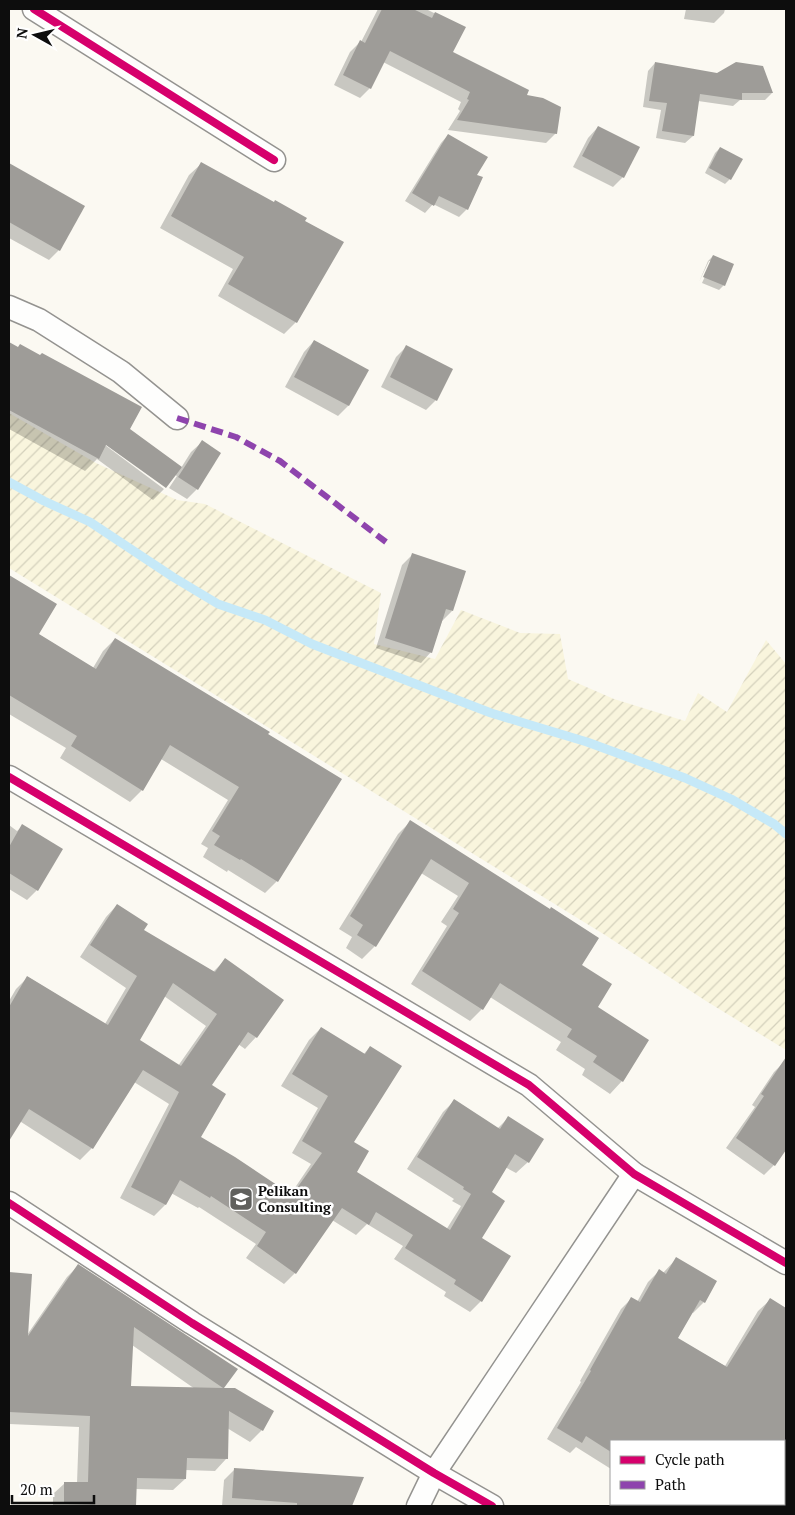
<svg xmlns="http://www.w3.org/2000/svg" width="795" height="1515" font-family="'PT Serif',serif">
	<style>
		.farmland { fill: url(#farmland-furrows) }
		.shadow { fill: #0003; fill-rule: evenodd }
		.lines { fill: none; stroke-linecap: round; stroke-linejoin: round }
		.stream { stroke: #c6e9f8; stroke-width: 9 }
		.building { fill: #9e9c98; fill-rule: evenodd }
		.minor-casing { stroke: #949390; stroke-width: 25 }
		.minor { stroke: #fefefd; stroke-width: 22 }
		.quiet { stroke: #8e44ad; stroke-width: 6; stroke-dasharray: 12 6; stroke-linecap: butt }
		.cycleway-casing { stroke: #fff; stroke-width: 11 }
		.cycleway { stroke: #d6006c; stroke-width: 8 }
		.labels { text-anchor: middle; stroke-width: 5; stroke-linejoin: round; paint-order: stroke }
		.poi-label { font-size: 14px; font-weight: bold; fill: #0d0d0d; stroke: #fff; text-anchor: start }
	</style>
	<defs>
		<pattern id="farmland-furrows" width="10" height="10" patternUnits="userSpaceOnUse" patternTransform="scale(1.25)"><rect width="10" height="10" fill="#f9f5dd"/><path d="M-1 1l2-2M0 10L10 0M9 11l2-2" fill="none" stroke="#d4d1bc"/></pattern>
	</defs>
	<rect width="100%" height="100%" fill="#fbf9f2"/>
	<polygon class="farmland" points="9,413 96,463 177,500 205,504 381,593 374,644 435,659 461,610 520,633 560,634 568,679 614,699 685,721 698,693 727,712 766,640 786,664 786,1050 706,1001 605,935 9,568"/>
	<g class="shadow">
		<polygon points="378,9 426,9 464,28 452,52 525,96 556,133 546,143 448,130 460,111 458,109 461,102 383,62 370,88 360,98 334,85 350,52 360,42 361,42"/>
		<polygon points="686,9 725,9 724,13 714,23 684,19"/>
		<polygon points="655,63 772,93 765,100 740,100 733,106 698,101 693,136 685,143 656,138 661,110 643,107 648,71"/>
		<polygon points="598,127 623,177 613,187 573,167 588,138"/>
		<polygon points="448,135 475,175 467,209 459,217 433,204 425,213 405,201 441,143"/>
		<polygon points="720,148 730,179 725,184 705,173 715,153"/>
		<polygon points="201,164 342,242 296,322 284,334 218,296 233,269 160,228 189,175"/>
		<polygon points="9,165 83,206 59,250 49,260 9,238"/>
		<polygon points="713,256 724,285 719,290 702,283 712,261 709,261 699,282 708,261"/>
		<polygon points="314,341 367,370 348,406 338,416 285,387 304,352"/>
		<polygon points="9,344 17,348 181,468 191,452 202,442 197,489 187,499 169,488 177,476 102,440 101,442 164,489 153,500 97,459 85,471 9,429"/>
		<polygon points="406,347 436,400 426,410 381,387 396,357"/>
		<polygon points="412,555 452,611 442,621 431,652 421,663 376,648 402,565"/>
		<polygon points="9,576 55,605 38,634 93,668 103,651 115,639 268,732 277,881 265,893 228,870 227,872 203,857 208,848 201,844 228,800 161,759 142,790 130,802 60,758 66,748 9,714"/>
		<polygon points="410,822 580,965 622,1081 610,1094 582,1075 585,1069 556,1050 561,1042 490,997 482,1009 470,1021 411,984 447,926 441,922 458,896 421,873 375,946 362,959 346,948 352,937 339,929 398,834"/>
		<polygon points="9,825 17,831 23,826 37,890 27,900 9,889"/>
		<path d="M117,905L142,931L213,972L225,960L256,1037L245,1049L238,1044L210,1086L199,1137L290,1195L311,1164L292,1153L318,1108L281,1086L309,1040L321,1028L363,1055L370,1047L353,1143L355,1172L446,1230L461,1206L452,1201L454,1199L407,1169L443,1112L454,1101L497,1129L508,1118L528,1162L516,1173L505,1167L490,1192L481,1238V1301L470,1312L444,1296L446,1292L394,1259L403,1246L367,1224L356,1235L332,1220L295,1273L284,1284L246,1258L256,1244L199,1207L198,1208L171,1193L165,1205L154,1216L120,1198L169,1104L134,1082L92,1148L80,1160L18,1120L14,1124L9,1121V1001L16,989L28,977L105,1024L126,988L80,957L106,917ZM164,996L206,1026L178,1066L138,1040Z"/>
		<polygon points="784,1062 786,1063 786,1147 774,1165 764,1175 726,1148 755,1107 752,1105 774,1072"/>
		<polygon points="676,1259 704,1302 693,1313 692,1312 677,1339 725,1366 758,1311 769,1301 786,1311 786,1494 784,1493 784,1441 611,1441 611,1469 576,1447 570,1453 547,1439 581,1382 580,1381 621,1309 631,1299 637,1302 648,1282 659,1271 663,1273"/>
		<path d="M78,1266L236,1369L222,1389L262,1430L250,1442L227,1428L226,1459L215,1471L185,1470V1479L173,1490L135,1489L134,1506H53V1494L65,1483H77L79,1427L9,1424V1274L31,1275L27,1335L67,1277ZM132,1345L195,1389L130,1387Z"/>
		<polygon points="235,1469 362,1478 351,1506 222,1506 224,1480"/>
	</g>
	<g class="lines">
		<polyline class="stream" points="9,482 44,501 90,522 173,577 218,604 265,620 312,644 491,713 587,742 685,778 731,799 774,824 786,834"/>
	</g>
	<g class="building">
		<polygon points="382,9 413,9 432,18 435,12 466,27 453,52 529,90 527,95 543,98 561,107 557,134 457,120 469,100 467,99 470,92 390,51 371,89 343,75 360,40 365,43"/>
		<polygon points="655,62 717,73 736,62 763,66 773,93 742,93 742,100 700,94 694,136 662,131 667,103 649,101"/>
		<polygon points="598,126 640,147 624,178 582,156"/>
		<polygon points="448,134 488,157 477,175 483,177 468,210 439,196 434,206 412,193"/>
		<polygon points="720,147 743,159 731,180 709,168"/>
		<polygon points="201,162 274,202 275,200 307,218 305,221 344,242 297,323 228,284 244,257 171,216"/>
		<polygon points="9,163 85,206 60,251 9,222"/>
		<polygon points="713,255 734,264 725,286 703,277"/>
		<polygon points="314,340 369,370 349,406 294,377"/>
		<polygon points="9,342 18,347 20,344 40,355 42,353 142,407 130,429 182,467 166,488 106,445 99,459 9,410"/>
		<polygon points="406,345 453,369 437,401 390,377"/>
		<polygon points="202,440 221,453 198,490 178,477"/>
		<polygon points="412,553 466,571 453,611 446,609 432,653 385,638"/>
		<polygon points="9,575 57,604 39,634 96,669 115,638 270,732 268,734 342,779 278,882 241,859 240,860 214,845 220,836 212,831 239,787 170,745 143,791 71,746 77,736 9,695"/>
		<polygon points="410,820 550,909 551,907 599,938 582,965 612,984 598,1007 649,1040 623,1082 593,1062 597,1056 567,1037 572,1029 500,983 483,1010 422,971 459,913 453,909 469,883 431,859 376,947 357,935 363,925 350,916"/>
		<polygon points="22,824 63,849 38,891 9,873 9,847"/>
		<path d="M117,904L148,924L144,930L215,972L225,958L284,1000L257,1038L248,1032L212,1085L226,1094L201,1137L235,1157L292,1195L322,1153L302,1141L328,1096L292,1074L321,1027L365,1054L370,1046L402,1066L354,1142L369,1151L357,1172L450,1230L471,1194L463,1189L464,1187L417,1157L454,1099L500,1129L508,1116L544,1139L529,1163L515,1154L492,1192L505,1201L482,1238L511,1256L482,1302L454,1284L456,1280L405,1248L413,1235L376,1212L369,1225L342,1208L296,1274L257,1246L266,1232L211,1196L210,1198L180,1180L166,1205L131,1187L179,1092L143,1070L93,1149L29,1109L9,1141V1007L27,976L108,1025L137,976L90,945ZM173,983L217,1014L181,1066L140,1040Z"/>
		<polygon points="786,1057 786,1150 775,1166 736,1138 764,1096 761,1094"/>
		<polygon points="676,1257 717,1281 705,1303 700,1300 678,1338 727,1367 770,1298 786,1308 786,1441 611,1441 611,1452 586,1436 582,1443 557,1428 591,1371 590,1370 631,1297 640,1302 659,1269 666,1274"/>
		<path d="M78,1264L238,1369L224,1388H235L274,1411L263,1431L229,1411L228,1459L187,1458L186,1479L137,1478L136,1506L64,1504V1482H88L90,1416L9,1412V1272L32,1274L28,1336ZM134,1327L223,1388L131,1386Z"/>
		<polygon points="234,1468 364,1477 352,1506 297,1506 297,1503 232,1498"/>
	</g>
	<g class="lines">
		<g class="minor-casing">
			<g id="minor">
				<polyline points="34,9 274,160"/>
				<polyline points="9,307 39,320 121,372 177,418"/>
				<polyline points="9,777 529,1085 634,1174 786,1263"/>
				<polyline points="9,1203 192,1323 434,1473 492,1506"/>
				<polyline points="418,1506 434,1473 634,1174"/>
			</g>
		</g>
		<use href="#minor" class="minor"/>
		<polyline class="quiet" points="177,418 236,437 280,461 386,542"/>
		<g class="cycleway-casing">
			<g id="cycleway">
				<polyline points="34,9 274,160"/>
				<polyline points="9,777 529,1085 634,1174 786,1263"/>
				<polyline points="9,1203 192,1323 434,1473 492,1506"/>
			</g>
		</g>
		<use href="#cycleway" class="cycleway"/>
	</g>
	<defs>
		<g id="university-square" transform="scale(1.25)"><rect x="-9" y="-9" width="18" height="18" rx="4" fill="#60605d" stroke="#fff"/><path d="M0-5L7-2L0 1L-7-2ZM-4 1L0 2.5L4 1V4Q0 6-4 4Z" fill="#fff"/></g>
	</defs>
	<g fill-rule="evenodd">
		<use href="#university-square" x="241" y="1199"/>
	</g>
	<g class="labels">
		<g class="poi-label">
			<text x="258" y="1196">Pelikan<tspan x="258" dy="16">Consulting</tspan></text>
		</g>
	</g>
	<rect width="795" height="1515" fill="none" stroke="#0d0d0d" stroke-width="20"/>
	<rect x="610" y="1440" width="175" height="65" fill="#ffffff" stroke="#9e9e9e"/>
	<rect x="620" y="1456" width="25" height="8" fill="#d6006c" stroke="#9e9e9e"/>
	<text x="655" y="1465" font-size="15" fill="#0d0d0d">Cycle path</text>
	<rect x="620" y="1481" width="25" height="8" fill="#8e44ad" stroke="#9e9e9e"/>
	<text x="655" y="1490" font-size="15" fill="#0d0d0d">Path</text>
	<g transform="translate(35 35) rotate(278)" stroke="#ffffff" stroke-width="4" paint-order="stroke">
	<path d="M0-4L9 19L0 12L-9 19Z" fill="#0d0d0d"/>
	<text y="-8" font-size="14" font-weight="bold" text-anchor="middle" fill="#0d0d0d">N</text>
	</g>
	<path d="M12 1495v8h82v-8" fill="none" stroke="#0d0d0d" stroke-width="2.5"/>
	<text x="20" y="1495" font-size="15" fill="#0d0d0d" stroke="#ffffff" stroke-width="4" paint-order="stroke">20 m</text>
</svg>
